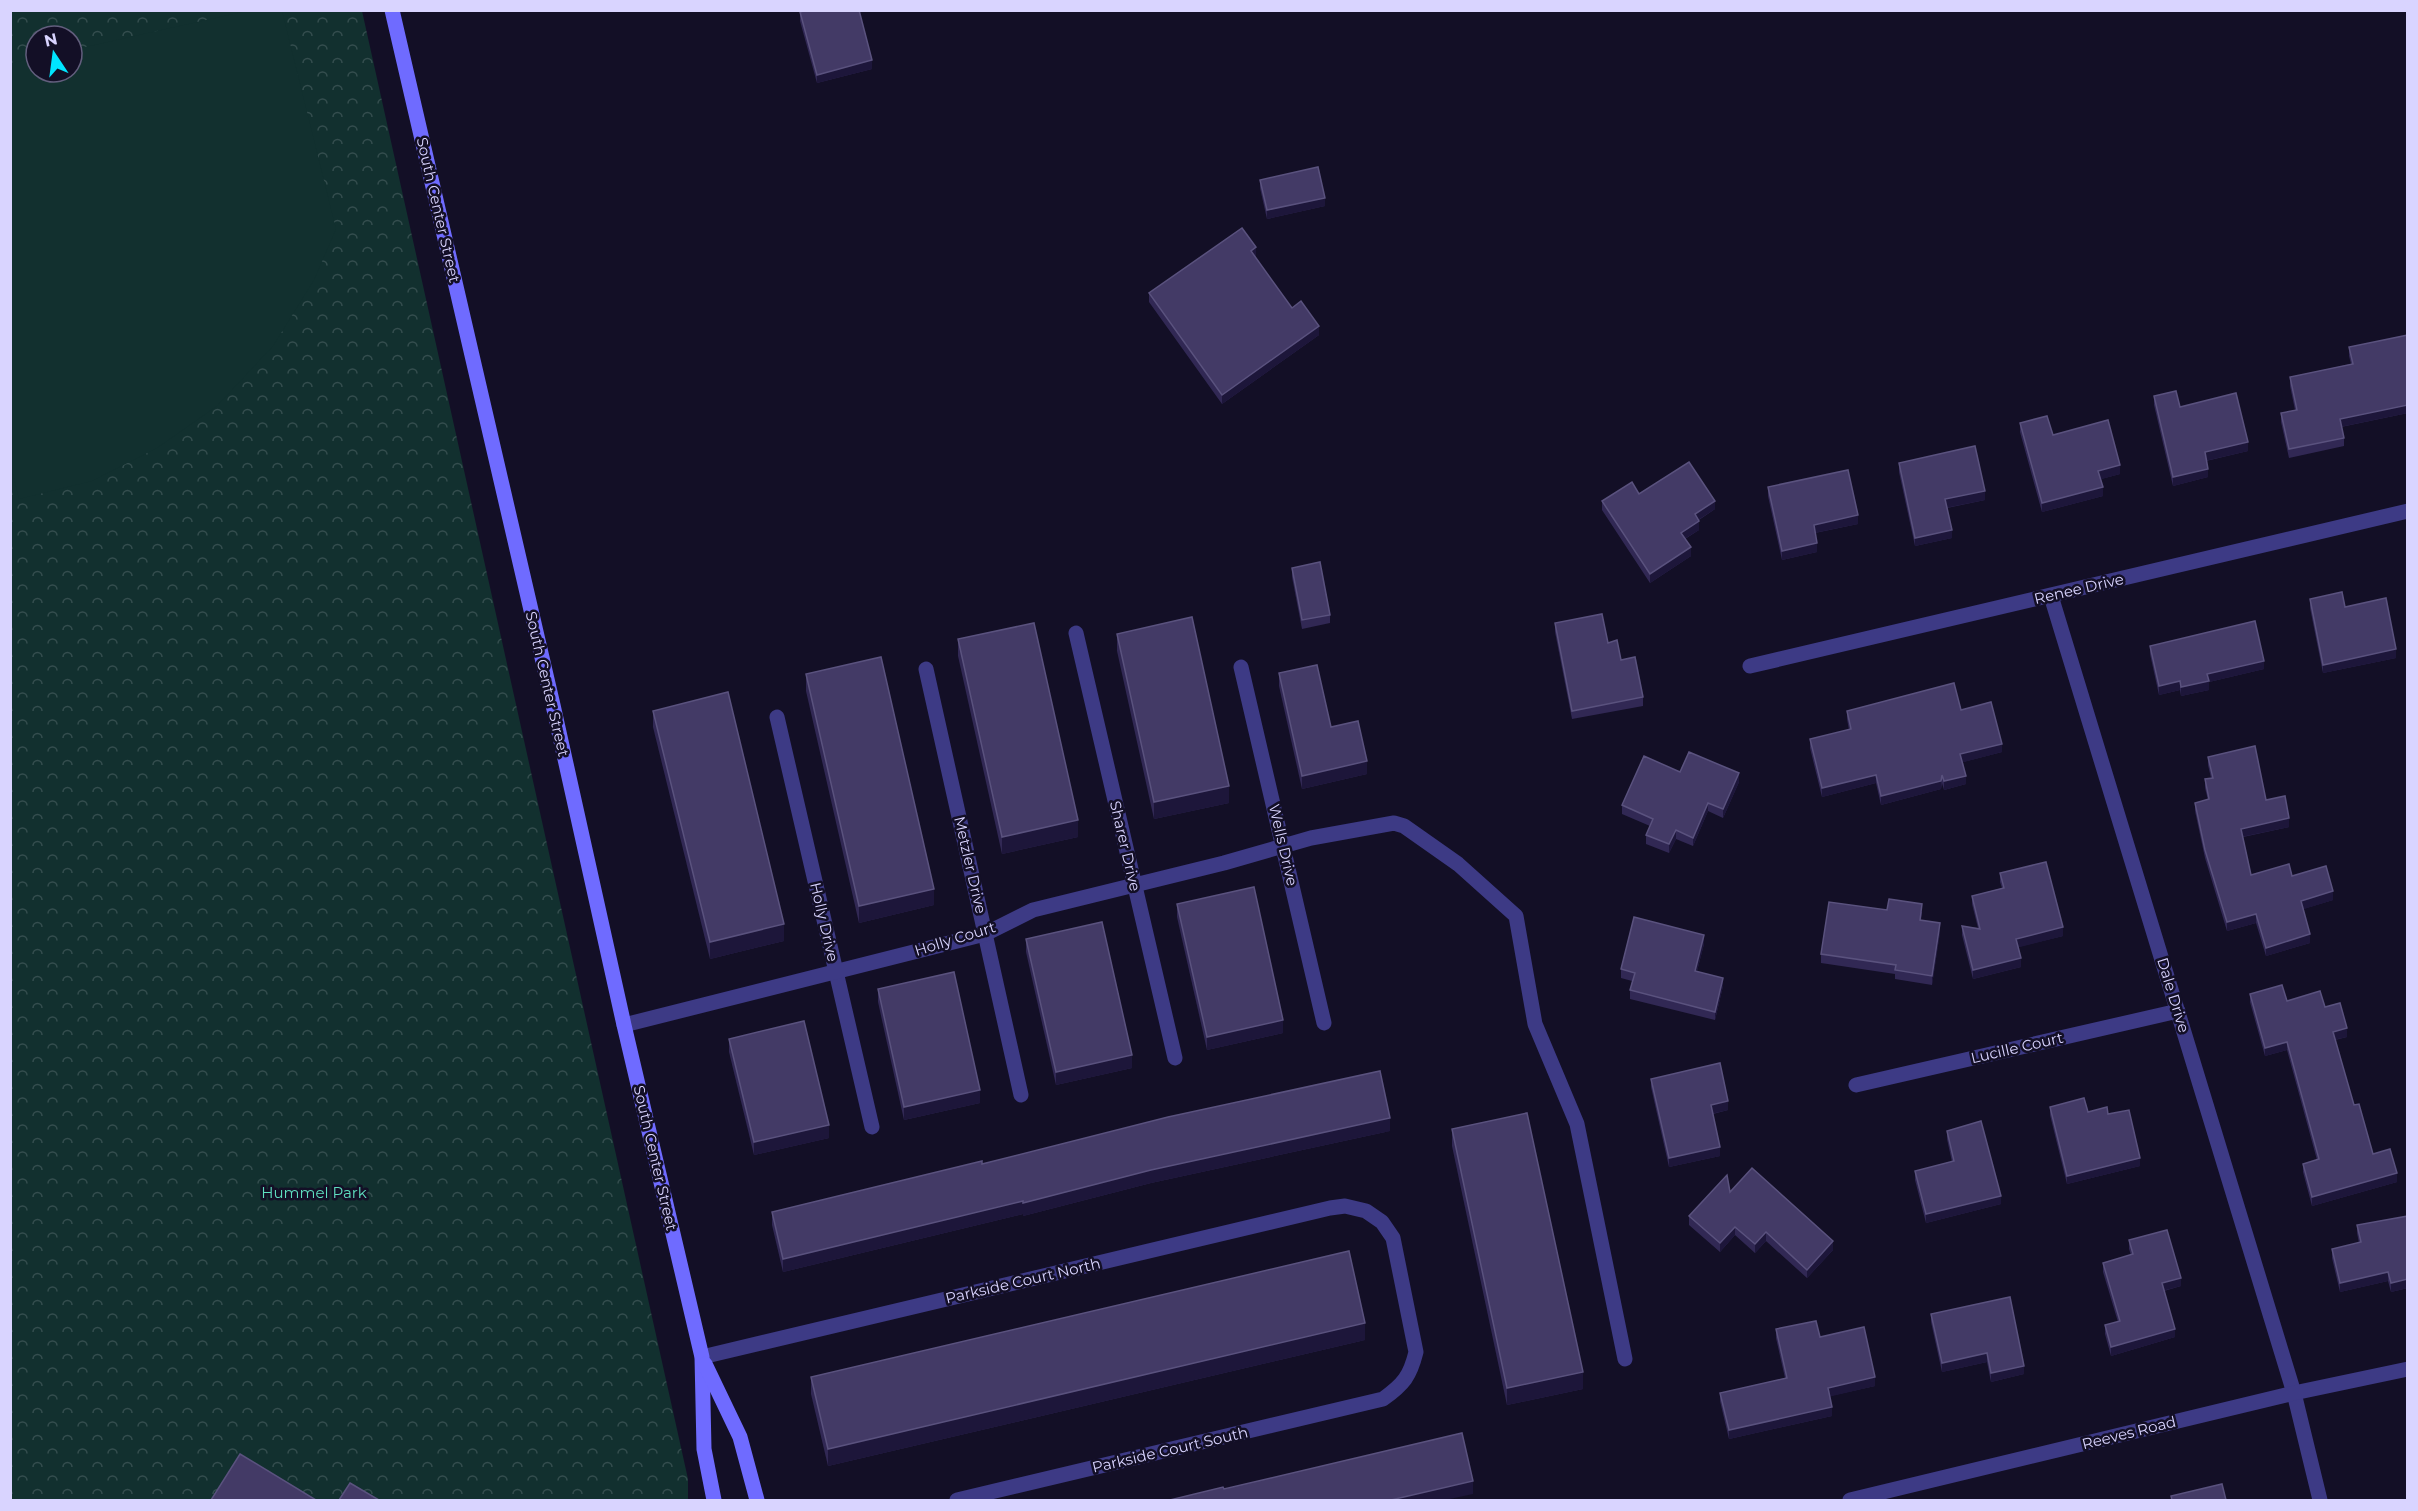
<svg xmlns="http://www.w3.org/2000/svg" width="2418" height="1511" font-family="Montserrat,sans-serif">
	<style>
		.park { fill: url(#park-crowns); fill-rule: evenodd }
		.garden { fill: #12302f }
		.lines { fill: none; stroke-linecap: round; stroke-linejoin: round }
		.street { stroke: #3d3a85; stroke-width: 15 }
		.secondary { stroke: #6f6bff; stroke-width: 15 }
		.wall { fill: #312854 }
		.shaded-wall { fill: #1d163a }
		.building { fill: #433a66; stroke: #5a527e; stroke-width: 1.5 }
		.labels { text-anchor: middle; stroke-width: 5; stroke-linejoin: round; paint-order: stroke }
		.street-label { font-size: 15px; fill: #d9d4ff; stroke: #130f26 }
		.park-label { font-size: 15px; fill: #5fe0c0; stroke: #130f26 }
	</style>
	<defs>
		<pattern id="park-crowns" width="20" height="18" patternUnits="userSpaceOnUse" patternTransform="scale(1.5)"><rect width="20" height="18" fill="#12302f"/><path d="M2 6a3 3 0 1 1 6 0M12 15a3 3 0 1 1 6 0" fill="none" stroke="#344d4e"/></pattern>
	</defs>
	<rect width="100%" height="100%" fill="#130f26"/>
	<path class="park" d="M10,11H362L688,1479V1500H11ZM36,36H72V72H36Z"/>
	<polygon class="garden" points="251,10 282,11 336,229 314,280 273,346 217,406 157,448 92,481 19,499 10,462 11,63 36,58 36,72 72,72 72,50"/>
	<g class="lines">
		<g class="street">
			<polyline points="2051,596 2294,1393 2320,1500"/>
			<polyline points="1076,633 1175,1058"/>
			<polyline points="1750,666 2408,511"/>
			<polyline points="1241,667 1324,1023"/>
			<polyline points="926,669 1021,1095"/>
			<polyline points="777,717 872,1127"/>
			<polyline points="624,1025 985,934 1033,910 1224,863 1311,838 1394,823 1404,826 1458,864 1516,916 1535,1024 1577,1124 1625,1359"/>
			<polyline points="1856,1085 2178,1011"/>
			<path d="M702,1357L1330,1208L1345,1206L1366,1211L1382,1222L1393,1238L1416,1352C1410,1376 1404,1384 1383,1399L957,1500"/>
			<polyline points="1850,1500 2294,1393 2408,1369"/>
		</g>
		<g class="secondary">
			<polyline points="392,10 553,705 624,1025 702,1357 704,1449 714,1500"/>
			<polyline points="705,1364 740,1437 757,1500"/>
		</g>
	</g>
	<g class="wall">
		<polygon points="800,12 872,69 817,83 800,21"/>
		<polygon points="1260,180 1325,206 1267,219 1260,188"/>
		<polygon points="1256,256 1255,257 1292,308 1319,335 1222,404 1149,302 1149,293"/>
		<polygon points="2349,347 2408,413 2341,427 2344,438 2344,446 2289,458 2281,422 2281,413 2295,410 2290,386 2290,377 2351,364 2349,356"/>
		<polygon points="2154,396 2180,407 2248,451 2206,461 2208,477 2173,486 2154,405"/>
		<polygon points="2020,423 2053,435 2120,474 2101,479 2103,496 2042,512 2020,432"/>
		<polygon points="1899,463 1985,500 1947,508 1952,538 1915,546 1899,472"/>
		<polygon points="1768,487 1858,524 1815,533 1817,552 1782,560 1768,496"/>
		<polygon points="1639,494 1715,509 1699,520 1699,530 1685,539 1691,556 1650,583 1602,510 1602,501"/>
		<polygon points="1292,568 1330,615 1330,623 1302,629 1292,577"/>
		<polygon points="2310,599 2345,607 2396,658 2323,673 2310,608"/>
		<polygon points="1555,623 1621,660 1643,697 1643,706 1572,719 1555,632"/>
		<polygon points="1117,634 1229,803 1154,819 1117,651"/>
		<polygon points="958,639 1078,837 1002,854 958,656"/>
		<polygon points="2150,646 2264,669 2209,682 2209,690 2181,696 2180,690 2159,695 2150,654"/>
		<polygon points="1279,673 1331,727 1367,774 1302,789 1279,686"/>
		<polygon points="806,674 934,905 859,923 806,691"/>
		<polygon points="1961,710 2002,752 1963,762 1966,784 1944,790 1942,783 1941,789 1881,805 1876,783 1822,797 1810,748 1810,739 1849,730 1847,719 1847,711"/>
		<polygon points="653,711 784,941 710,959 653,727"/>
		<polygon points="2208,757 2266,800 2289,827 2243,837 2251,875 2292,876 2333,900 2303,909 2310,943 2266,956 2256,923 2227,931 2205,858 2195,811 2195,803 2208,800 2205,788 2205,779 2211,778 2208,765"/>
		<polygon points="1680,772 1739,782 1723,818 1708,811 1693,846 1676,839 1669,853 1646,844 1646,835 1650,826 1622,814 1622,805"/>
		<polygon points="2000,873 2063,936 2018,947 2021,967 1973,979 1962,935 1962,926 1978,928 1972,904 1972,896 2002,888 2000,882"/>
		<polygon points="1177,904 1283,1033 1207,1050 1177,917"/>
		<polygon points="1887,910 1922,912 1921,920 1940,932 1932,985 1895,979 1895,974 1821,963 1821,954"/>
		<polygon points="1026,939 1132,1068 1056,1085 1026,952"/>
		<polygon points="1704,944 1697,971 1723,986 1715,1020 1630,999 1630,990 1632,981 1621,978 1621,969"/>
		<polygon points="878,989 980,1103 904,1120 878,1002"/>
		<polygon points="2250,994 2325,1007 2347,1037 2335,1040 2354,1105 2373,1154 2397,1182 2312,1206 2303,1172 2303,1164 2317,1160 2287,1050 2265,1056 2250,1002"/>
		<polygon points="729,1039 829,1138 754,1155 729,1052"/>
		<polygon points="1651,1079 1728,1110 1713,1114 1720,1156 1669,1167 1651,1087"/>
		<polygon points="2050,1107 2088,1112 2108,1114 2140,1166 2067,1184 2050,1115"/>
		<polygon points="1452,1129 1583,1389 1507,1405 1452,1146"/>
		<polygon points="1390,1131 1151,1183 1023,1216 1023,1214 783,1272 772,1225 772,1212 982,1164"/>
		<polygon points="1947,1131 2001,1204 1926,1223 1915,1180 1915,1171 1952,1162 1947,1139"/>
		<polygon points="1730,1192 1833,1250 1807,1278 1766,1241 1755,1253 1735,1235 1720,1252 1689,1225 1689,1216"/>
		<polygon points="2408,1216 2408,1288 2391,1292 2388,1281 2340,1292 2332,1258 2332,1249 2359,1243 2357,1233 2357,1225"/>
		<polygon points="2129,1240 2181,1286 2164,1291 2175,1337 2111,1356 2105,1334 2105,1325 2118,1322 2103,1272 2103,1263 2131,1255 2129,1249"/>
		<polygon points="1931,1314 2024,1374 1991,1382 1987,1362 1942,1372 1931,1322"/>
		<polygon points="1776,1329 1820,1337 1875,1386 1830,1396 1832,1416 1729,1439 1720,1401 1720,1393 1785,1378 1776,1338"/>
		<polygon points="1365,1340 828,1466 811,1394 811,1377"/>
	</g>
	<g class="shaded-wall">
		<polygon points="872,60 872,69 817,83 817,75"/>
		<polygon points="1325,198 1325,206 1267,219 1267,210"/>
		<polygon points="1256,247 1256,256 1251,260 1251,251"/>
		<polygon points="1319,326 1319,335 1222,404 1222,395"/>
		<polygon points="2408,405 2408,413 2340,427 2340,419"/>
		<polygon points="2248,442 2248,451 2205,461 2205,452"/>
		<polygon points="2120,465 2120,474 2098,480 2098,471"/>
		<polygon points="2208,469 2208,477 2173,486 2173,477"/>
		<polygon points="2103,487 2103,496 2042,512 2042,503"/>
		<polygon points="1985,491 1985,500 1945,508 1945,499"/>
		<polygon points="1715,501 1715,509 1695,522 1695,514"/>
		<polygon points="1858,515 1858,524 1814,533 1814,525"/>
		<polygon points="1699,521 1699,530 1681,541 1681,533"/>
		<polygon points="1952,530 1952,538 1915,546 1915,538"/>
		<polygon points="1817,543 1817,552 1782,560 1782,551"/>
		<polygon points="1691,547 1691,556 1650,583 1650,574"/>
		<polygon points="2396,649 2396,658 2323,673 2323,665"/>
		<polygon points="2264,661 2264,669 2209,682 2209,690 2181,696 2181,687 2207,674"/>
		<polygon points="2180,681 2180,690 2159,695 2159,686"/>
		<polygon points="2002,744 2002,752 1960,763 1960,754"/>
		<polygon points="1367,761 1367,774 1302,789 1302,776"/>
		<polygon points="1739,773 1739,782 1723,818 1723,809"/>
		<polygon points="1876,775 1876,783 1822,797 1822,788"/>
		<polygon points="1942,775 1941,789 1881,805 1881,796"/>
		<polygon points="1966,776 1966,784 1944,790 1944,781"/>
		<polygon points="1229,786 1229,803 1154,819 1154,802"/>
		<polygon points="1708,803 1708,811 1693,846 1693,838"/>
		<polygon points="2289,818 2289,827 2241,837 2241,829"/>
		<polygon points="1078,820 1078,837 1002,854 1002,837"/>
		<polygon points="1676,830 1676,839 1669,853 1669,844"/>
		<polygon points="934,889 934,905 859,923 859,906"/>
		<polygon points="2333,891 2333,900 2301,910 2301,901"/>
		<polygon points="2256,914 2256,923 2227,931 2227,922"/>
		<polygon points="1940,923 1940,932 1932,985 1932,976"/>
		<polygon points="784,924 784,941 710,959 710,942"/>
		<polygon points="2063,927 2063,936 2016,948 2016,939"/>
		<polygon points="2310,934 2310,943 2266,956 2266,948"/>
		<polygon points="1704,935 1704,944 1695,979 1695,971"/>
		<polygon points="2021,958 2021,967 1973,979 1973,970"/>
		<polygon points="1723,978 1723,986 1715,1020 1715,1012"/>
		<polygon points="1283,1020 1283,1033 1207,1050 1207,1037"/>
		<polygon points="2347,1028 2347,1037 2333,1040 2333,1032"/>
		<polygon points="2287,1042 2287,1050 2265,1056 2265,1048"/>
		<polygon points="1132,1055 1132,1068 1056,1085 1056,1072"/>
		<polygon points="980,1090 980,1103 904,1120 904,1107"/>
		<polygon points="1728,1101 1728,1110 1711,1114 1711,1105"/>
		<polygon points="1390,1118 1390,1131 1151,1183 1023,1216 1023,1203 1151,1170"/>
		<polygon points="829,1125 829,1138 754,1155 754,1142"/>
		<polygon points="1720,1147 1720,1156 1669,1167 1669,1158"/>
		<polygon points="2140,1158 2140,1166 2067,1184 2067,1176"/>
		<polygon points="2397,1173 2397,1182 2312,1206 2312,1197"/>
		<polygon points="2001,1196 2001,1204 1926,1223 1926,1214"/>
		<polygon points="1023,1201 1023,1214 783,1272 783,1259"/>
		<polygon points="1735,1227 1735,1235 1720,1252 1720,1243"/>
		<polygon points="1766,1232 1766,1241 1755,1253 1755,1244"/>
		<polygon points="1833,1241 1833,1250 1807,1278 1807,1270"/>
		<polygon points="2388,1272 2388,1281 2340,1292 2340,1283"/>
		<polygon points="2181,1278 2181,1286 2162,1291 2162,1283"/>
		<polygon points="2408,1279 2408,1288 2391,1292 2391,1283"/>
		<polygon points="1365,1323 1365,1340 828,1466 828,1449"/>
		<polygon points="2175,1329 2175,1337 2111,1356 2111,1347"/>
		<polygon points="1987,1353 1987,1362 1942,1372 1942,1363"/>
		<polygon points="2024,1366 2024,1374 1991,1382 1991,1373"/>
		<polygon points="1583,1372 1583,1389 1507,1405 1507,1388"/>
		<polygon points="1875,1377 1875,1386 1828,1397 1828,1388"/>
		<polygon points="1832,1407 1832,1416 1729,1439 1729,1430"/>
		<polygon points="1473,1481 1473,1494 1445,1500 1391,1500"/>
	</g>
	<g class="building">
		<polygon points="807,10 859,10 872,60 817,75 800,12"/>
		<polygon points="1318,167 1325,198 1267,210 1260,180"/>
		<polygon points="1242,228 1256,247 1251,251 1292,308 1301,301 1319,326 1222,395 1149,293"/>
		<polygon points="2408,335 2408,405 2340,419 2344,438 2289,449 2281,413 2297,410 2290,377 2353,364 2349,347"/>
		<polygon points="2176,391 2180,407 2236,393 2248,442 2205,452 2208,469 2173,477 2154,396"/>
		<polygon points="2047,416 2053,435 2108,420 2120,465 2098,471 2103,487 2042,503 2020,423"/>
		<polygon points="1975,446 1985,491 1945,499 1952,530 1915,538 1899,463"/>
		<polygon points="1689,462 1715,501 1695,514 1699,521 1681,533 1691,547 1650,574 1602,501 1632,482 1639,494"/>
		<polygon points="1848,470 1858,515 1814,525 1817,543 1782,551 1768,487"/>
		<polygon points="1320,562 1330,615 1302,620 1292,568"/>
		<polygon points="2342,592 2345,607 2386,598 2396,649 2323,665 2310,599"/>
		<polygon points="1602,614 1608,643 1617,640 1621,660 1635,657 1643,697 1572,711 1555,623"/>
		<polygon points="1192,617 1229,786 1154,802 1117,634"/>
		<polygon points="2255,621 2264,661 2207,674 2209,681 2181,687 2180,681 2159,686 2150,646"/>
		<polygon points="1034,623 1078,820 1002,837 958,639"/>
		<polygon points="881,657 934,889 859,906 806,674"/>
		<polygon points="1317,665 1331,727 1358,721 1367,761 1302,776 1279,673"/>
		<polygon points="1954,683 1961,710 1991,702 2002,744 1960,754 1966,776 1944,781 1942,775 1941,781 1881,796 1876,775 1822,788 1810,739 1851,729 1847,711"/>
		<polygon points="728,692 784,924 710,942 653,711"/>
		<polygon points="2255,746 2266,800 2285,796 2289,818 2241,829 2251,875 2289,864 2292,876 2326,866 2333,891 2301,901 2310,934 2266,948 2256,914 2227,922 2205,850 2195,803 2209,799 2205,779 2213,778 2208,757"/>
		<polygon points="1689,752 1739,773 1723,809 1708,803 1693,838 1676,830 1669,844 1646,835 1653,819 1622,805 1644,756 1680,772"/>
		<polygon points="2046,862 2063,927 2016,939 2021,958 1973,970 1962,926 1980,929 1972,896 2004,888 2000,873"/>
		<polygon points="1254,887 1283,1020 1207,1037 1177,904"/>
		<polygon points="1889,899 1922,904 1920,920 1940,923 1932,976 1895,970 1896,965 1821,954 1829,902 1887,910"/>
		<polygon points="1634,917 1704,935 1695,971 1723,978 1715,1012 1630,990 1635,973 1621,969"/>
		<polygon points="1102,922 1132,1055 1056,1072 1026,939"/>
		<polygon points="954,972 980,1090 904,1107 878,989"/>
		<polygon points="2282,985 2287,1001 2320,991 2325,1007 2340,1003 2347,1028 2333,1032 2354,1105 2359,1104 2373,1154 2390,1149 2397,1173 2312,1197 2303,1164 2319,1159 2287,1042 2265,1048 2250,994"/>
		<polygon points="804,1021 829,1125 754,1142 729,1039"/>
		<polygon points="1720,1063 1728,1101 1711,1105 1720,1147 1669,1158 1651,1079"/>
		<polygon points="1380,1071 1390,1118 1151,1170 1023,1203 1023,1201 783,1259 772,1212 982,1161 982,1164 1168,1117"/>
		<polygon points="2084,1098 2088,1112 2107,1107 2108,1114 2129,1110 2140,1158 2067,1176 2050,1107"/>
		<polygon points="1527,1113 1583,1372 1507,1388 1452,1129"/>
		<polygon points="1981,1121 2001,1196 1926,1214 1915,1171 1954,1161 1947,1131"/>
		<polygon points="1752,1168 1833,1241 1807,1270 1766,1232 1755,1244 1735,1227 1720,1243 1689,1216 1727,1175 1730,1192"/>
		<polygon points="2408,1216 2408,1279 2391,1283 2388,1272 2340,1283 2332,1249 2361,1242 2357,1225"/>
		<polygon points="2167,1230 2181,1278 2162,1283 2175,1329 2111,1347 2105,1325 2120,1321 2103,1263 2133,1254 2129,1240"/>
		<polygon points="1349,1251 1365,1323 828,1449 811,1377"/>
		<polygon points="2010,1297 2024,1366 1991,1373 1987,1353 1942,1363 1931,1314"/>
		<polygon points="1816,1321 1820,1337 1864,1327 1875,1377 1828,1388 1832,1407 1729,1430 1720,1393 1787,1378 1776,1329"/>
		<polygon points="1462,1433 1473,1481 1391,1500 1170,1500 1223,1487 1224,1489"/>
		<polygon points="240,1454 316,1500 211,1500"/>
		<polygon points="350,1483 379,1500 339,1500"/>
		<polygon points="2222,1484 2226,1500 2172,1500 2171,1496"/>
	</g>
	<g class="labels">
		<g class="street-label">
			<text transform="translate(438 210) rotate(77)" y="5">South Center Street</text>
			<text transform="translate(2079 589) rotate(-13)" y="5">Renee Drive</text>
			<text transform="translate(547 684) rotate(77)" y="5">South Center Street</text>
			<text transform="translate(1283 845) rotate(77)" y="5">Wells Drive</text>
			<text transform="translate(1125 846) rotate(77)" y="5">Sharer Drive</text>
			<text transform="translate(970 865) rotate(77)" y="5">Metzler Drive</text>
			<text transform="translate(824 922) rotate(77)" y="5">Holly Drive</text>
			<text transform="translate(955 939) rotate(-17)" y="5">Holly Court</text>
			<text transform="translate(2173 995) rotate(73)" y="5">Dale Drive</text>
			<text transform="translate(2017 1048) rotate(-13)" y="5">Lucille Court</text>
			<text transform="translate(655 1158) rotate(77)" y="5">South Center Street</text>
			<text transform="translate(1023 1281) rotate(-13)" y="5">Parkside Court North</text>
			<text transform="translate(2129 1433) rotate(-14)" y="5">Reeves Road</text>
			<text transform="translate(1170 1450) rotate(-13)" y="5">Parkside Court South</text>
		</g>
		<g class="park-label">
			<text x="314" y="1198">Hummel Park</text>
		</g>
	</g>
	<rect width="2418" height="1511" fill="none" stroke="#d9d4ff" stroke-width="24"/>
	<g transform="translate(54 54) rotate(347)"><circle r="28" fill="#130f26" stroke="#625e7d" stroke-width="1.5"/>
	<path d="M0-4.5L10 22L0 15L-10 22Z" fill="#00e5ff"/>
	<text y="-9" font-size="16" font-weight="bold" text-anchor="middle" fill="#d9d4ff">N</text>
	</g>
</svg>
